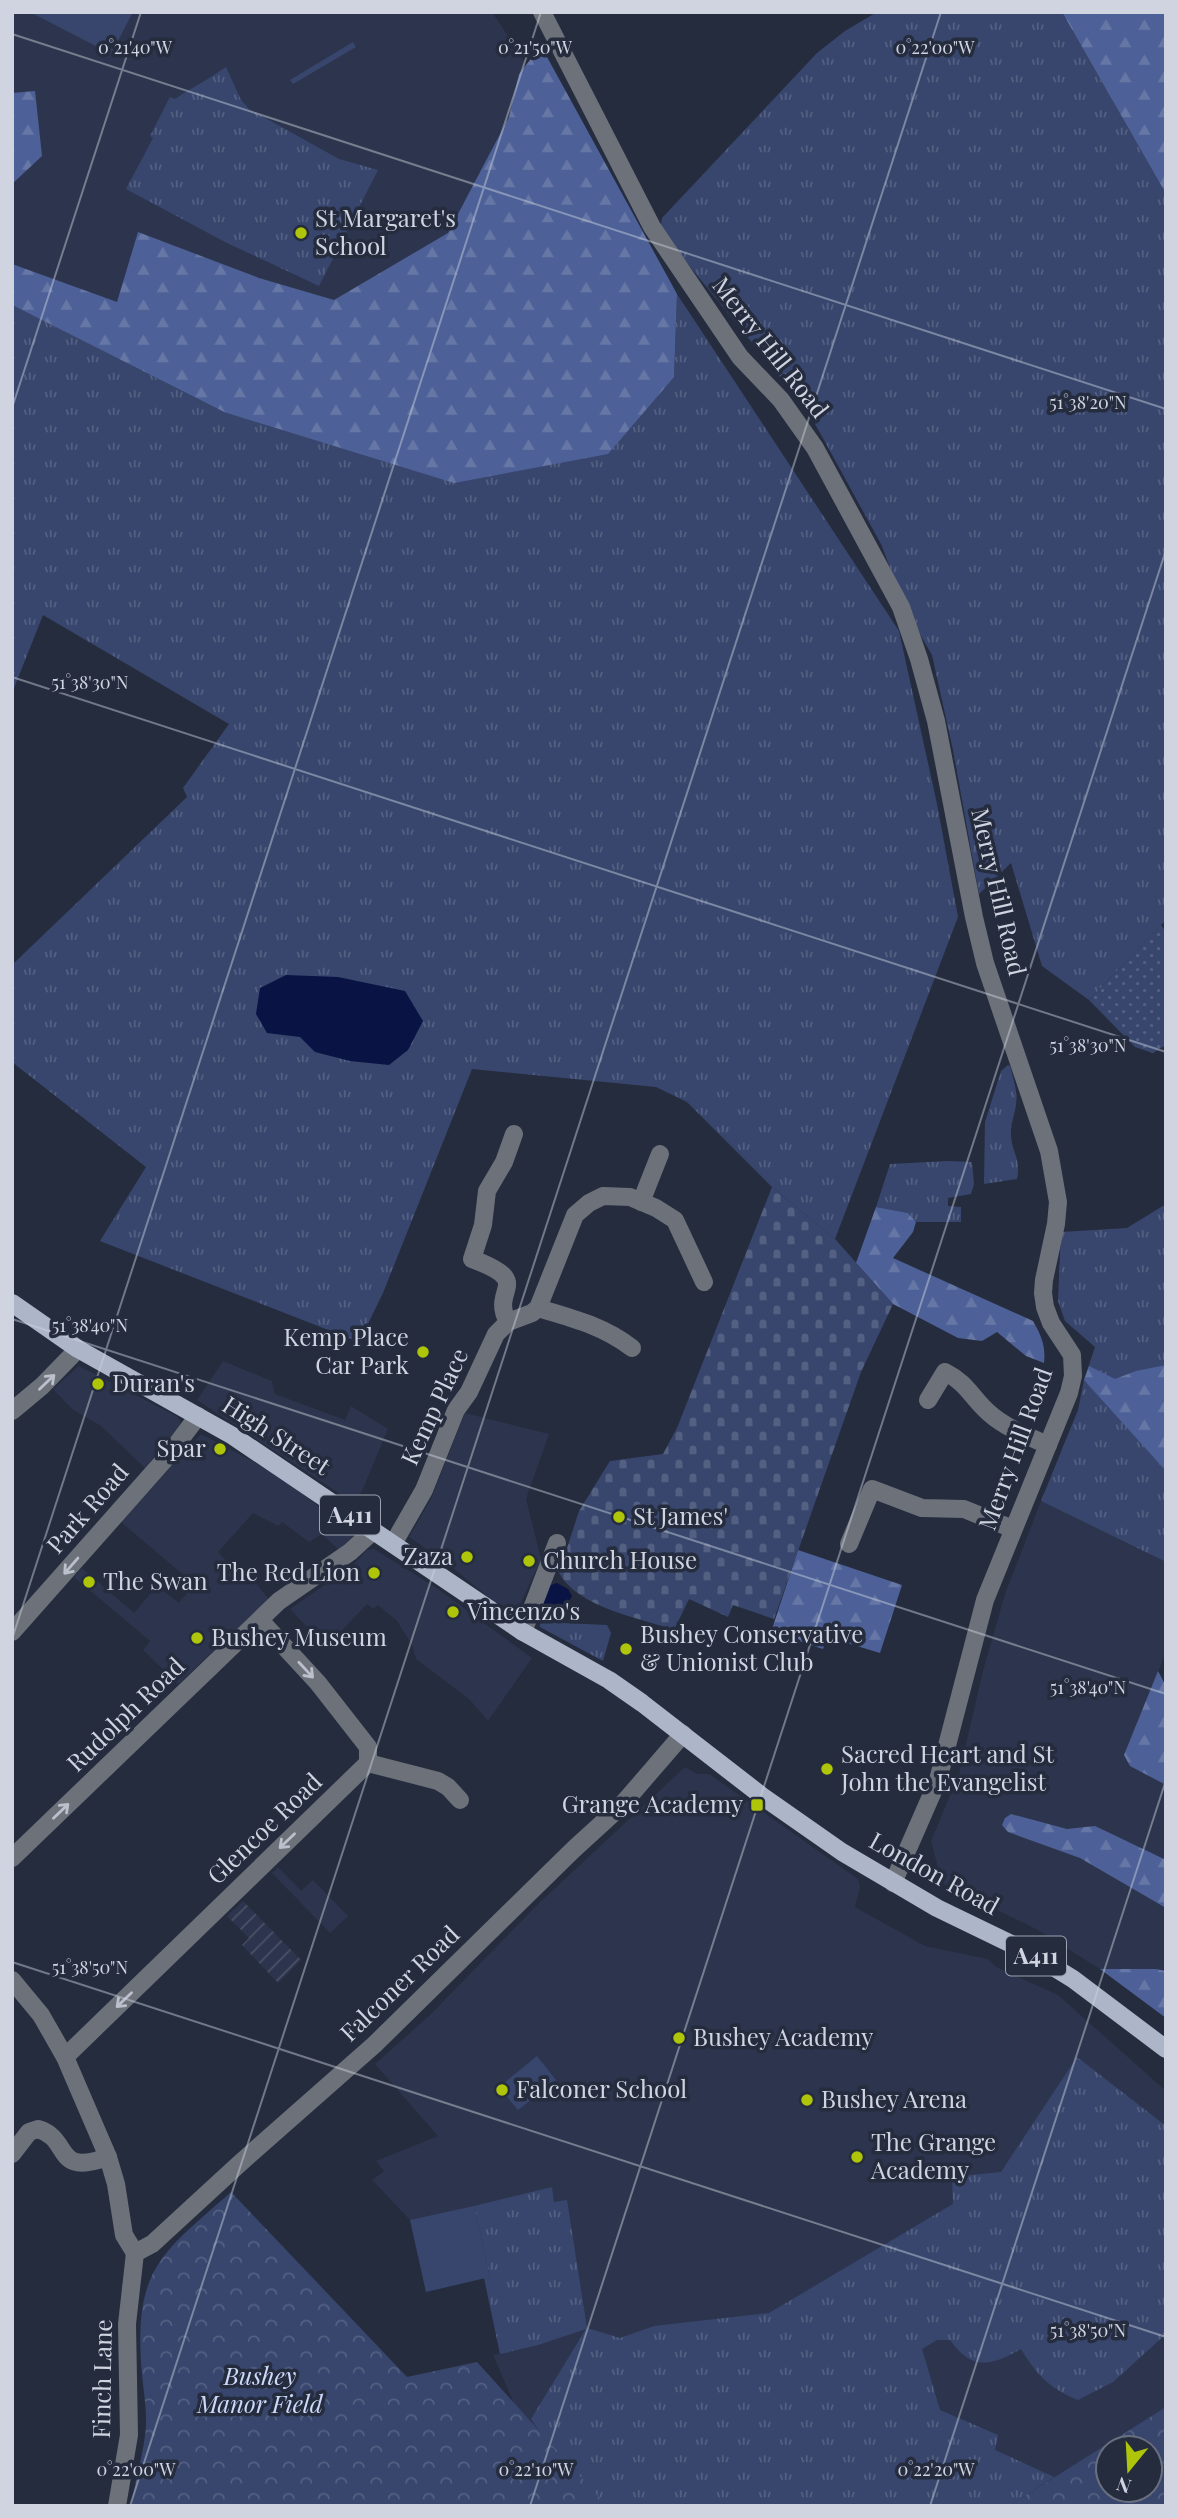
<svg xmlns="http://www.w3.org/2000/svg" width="1178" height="2518" font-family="'Playfair Display',serif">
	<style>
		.built { fill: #2c354d; fill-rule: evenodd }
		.industrial { fill: url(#industrial-furrows) }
		.grass { fill: url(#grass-tufts) }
		.forest { fill: url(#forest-firs) }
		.cemetery { fill: url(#cemetery-stones) }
		.park { fill: url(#park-crowns); fill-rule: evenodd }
		.garden { fill: url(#garden-dots) }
		.pitch { fill: #38466e }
		.water { fill: #091344 }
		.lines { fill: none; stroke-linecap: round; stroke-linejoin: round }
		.minor { stroke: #6d717a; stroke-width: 18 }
		.major { stroke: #adb5c8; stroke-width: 18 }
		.oneway { stroke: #bbc0cc }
		.ticks { fill: none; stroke: #cfd4e0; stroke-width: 2; stroke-opacity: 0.45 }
		.poi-dot { fill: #aec509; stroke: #252c3e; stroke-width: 2.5 }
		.labels { text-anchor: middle; stroke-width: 7; stroke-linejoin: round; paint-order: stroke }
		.shield { fill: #252c3e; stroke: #9ca2af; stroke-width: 2 }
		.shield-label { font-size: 23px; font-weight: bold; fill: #cfd4e0 }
		.poi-label { font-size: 24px; fill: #cfd4e0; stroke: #252c3e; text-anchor: start }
		.street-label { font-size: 24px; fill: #cfd4e0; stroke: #252c3e }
		.park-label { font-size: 24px; font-style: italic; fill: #cddafc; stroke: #252c3e }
		.ticks-label { font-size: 18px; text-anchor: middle; fill: #cfd4e0; stroke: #252c3e; stroke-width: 7; stroke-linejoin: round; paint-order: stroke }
	</style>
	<defs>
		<pattern id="industrial-furrows" width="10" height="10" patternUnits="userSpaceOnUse" patternTransform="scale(1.75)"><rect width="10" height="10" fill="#2c354d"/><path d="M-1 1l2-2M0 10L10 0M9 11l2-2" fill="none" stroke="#4a5166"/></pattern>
		<pattern id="grass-tufts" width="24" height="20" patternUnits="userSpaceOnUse" patternTransform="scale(1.75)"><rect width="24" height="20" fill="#38466e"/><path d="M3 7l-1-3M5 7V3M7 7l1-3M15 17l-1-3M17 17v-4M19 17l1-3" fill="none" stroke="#546082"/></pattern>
		<pattern id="forest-firs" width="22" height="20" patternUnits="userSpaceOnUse" patternTransform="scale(1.75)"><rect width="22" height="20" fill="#4d6198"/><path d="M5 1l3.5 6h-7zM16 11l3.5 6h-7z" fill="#6677a6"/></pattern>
		<pattern id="cemetery-stones" width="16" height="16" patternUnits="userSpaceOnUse" patternTransform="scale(1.75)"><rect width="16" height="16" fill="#38466e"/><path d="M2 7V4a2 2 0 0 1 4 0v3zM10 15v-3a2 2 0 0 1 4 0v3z" fill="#546082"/></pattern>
		<pattern id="park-crowns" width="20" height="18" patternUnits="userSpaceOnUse" patternTransform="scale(1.75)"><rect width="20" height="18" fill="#38466e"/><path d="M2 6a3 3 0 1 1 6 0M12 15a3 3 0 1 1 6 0" fill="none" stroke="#546082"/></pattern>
		<pattern id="garden-dots" width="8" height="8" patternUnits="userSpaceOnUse" patternTransform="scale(1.75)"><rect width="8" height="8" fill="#38466e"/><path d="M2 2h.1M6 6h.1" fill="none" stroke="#546082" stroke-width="1.8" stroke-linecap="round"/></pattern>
	</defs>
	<rect width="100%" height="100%" fill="#252c3e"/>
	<g class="built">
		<polygon points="12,12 492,12 520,54 585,179 548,433 12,288"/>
		<polygon points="223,1361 272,1381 275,1394 345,1420 351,1406 388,1429 362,1491 354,1503 197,1400"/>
		<polygon points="79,1366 178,1417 181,1424 145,1468 101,1426 72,1409 53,1389"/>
		<polygon points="465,1413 549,1434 526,1499 541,1559 517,1611 493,1601 447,1563 409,1537 431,1499"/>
		<polygon points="201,1434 275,1473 355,1534 339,1550 322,1534 309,1542 282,1522 278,1526 253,1513 218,1552 248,1584 253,1580 269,1599 178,1684 143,1650 150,1641 74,1577 82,1568 134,1613 157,1586 179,1603 194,1584 121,1522"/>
		<polygon points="1041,1501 1166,1562 1166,1652 1130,1742 1166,1760 1166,2018 1100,1969 1036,1929 942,1883 931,1841 959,1774 983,1671 1005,1594"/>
		<polygon points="374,1549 435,1587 532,1658 488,1721 469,1699 416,1659 412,1645 397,1621 378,1605 373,1609 367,1604 326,1647 290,1609 352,1566 367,1550"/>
		<path d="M685,1767L697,1774H709L858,1879L860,1887L855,1907L925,1946L988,1959L996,1967L1058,1995L1166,2091V2506H558L493,2355L500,2354L554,2202L552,2188L426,2292L410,2220L372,2180L384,2171L376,2161L438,2136L375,2064L431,2014L535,1907ZM1108,2448H1150V2490H1108Z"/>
		<polygon points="278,1867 301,1891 313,1880 348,1916 330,1933 272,1873"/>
	</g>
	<polygon class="industrial" points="243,1901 301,1960 278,1983 242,1945 249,1938 227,1916"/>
	<g class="grass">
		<polygon points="877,12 1062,12 1166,194 1166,920 1089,1000 1042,966 1011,863 979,894 953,750 932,655 908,614 881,544 808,411 660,230 662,218 817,53 845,31"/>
		<path d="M226,67L241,100L249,109L339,159L378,170L319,286L225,242L126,189L153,138L150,136L170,97L175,99C191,88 209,79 226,67Z"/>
		<polygon points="677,294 899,631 937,804 958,917 835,1239 772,1187 687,1102 656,1087 472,1069 383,1293 359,1342 100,1241 146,1167 12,1062 12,965 187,797 183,788 229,724 43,615 12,693 12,305 224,412 674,377"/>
		<path d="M1008,1065L1010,1066C1013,1078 1018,1092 1016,1104C1015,1115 1010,1124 1011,1136C1012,1153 1021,1158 1017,1179L984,1184L985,1122L1001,1071Z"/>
		<polygon points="948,1161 972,1162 974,1184 971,1194 948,1198 948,1206 961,1207 961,1222 916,1222 908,1213 876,1207 890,1164"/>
		<polygon points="1166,1204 1166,1562 1041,1501 1078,1410 1084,1380 1095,1347 1065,1321 1058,1301 1061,1232 1127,1228"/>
		<polygon points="540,1622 607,1625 611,1633 603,1661 540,1627"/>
		<path d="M1077,2057L1166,2126V2334L1113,2382L1078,2400C1049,2388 1037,2375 1021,2349C990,2366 972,2371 950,2340H937L922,2349L940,2410L998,2435L995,2450L1054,2477L1009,2506H591L531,2419L586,2329L538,2345L500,2354L484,2278L490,2277L474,2206L552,2187L554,2202L567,2200L587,2328L620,2338L654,2326L769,2313L953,2204L952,2177L1001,2172Z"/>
	</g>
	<g class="forest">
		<polygon points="1062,12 1166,12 1166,194"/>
		<polygon points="541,46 677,294 674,377 608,454 454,483 224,412 12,305 12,264 117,302 138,232 259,278 334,300 448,233 509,117 519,74"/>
		<polygon points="35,91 42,156 12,184 12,93"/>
		<path d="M876,1207L908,1213L916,1222L913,1232L893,1258L1033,1321C1041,1335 1046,1346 1044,1363L1026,1356L997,1332L982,1341L958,1338L893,1304L856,1263Z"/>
		<polygon points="1166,1365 1166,1471 1084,1380 1089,1366 1115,1379 1136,1371"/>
		<polygon points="798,1550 902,1585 880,1653 827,1637 823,1649 771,1632"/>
		<polygon points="1158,1671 1166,1686 1166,1785 1130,1766 1124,1755"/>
		<polygon points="1011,1814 1067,1829 1095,1826 1166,1860 1166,1908 1080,1858 1008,1832 1002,1825 1005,1818"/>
		<polygon points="1100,1969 1156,1969 1166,1971 1166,2018"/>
	</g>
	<path class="cemetery" d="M772,1187L835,1239L893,1304L861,1372L774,1619L733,1605L728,1617L689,1599L674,1630C637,1617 579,1608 559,1573L579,1511L610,1461L663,1454L677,1428Z"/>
	<g class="park">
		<path d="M231,2192L407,2377L477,2362L607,2506H131C135,2480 144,2453 146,2426C147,2406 142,2383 141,2362C135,2266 165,2251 231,2192Z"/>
		<path d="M1166,2407V2506H1009ZM1108,2448H1150V2490H1108Z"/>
	</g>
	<polygon class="garden" points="1161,925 1166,932 1166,1045 1153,1053 1135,1047 1089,1000"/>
	<g class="pitch">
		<polygon points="30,12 133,12 111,54"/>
		<polygon points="353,42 356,47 293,84 290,80"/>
		<polygon points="537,2056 556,2080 518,2110 499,2087"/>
		<polygon points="474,2206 490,2277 426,2292 410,2220"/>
	</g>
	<g class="water">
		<polygon points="286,975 338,977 405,991 423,1021 408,1050 389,1065 350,1061 315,1052 300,1037 267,1033 256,1014 260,988"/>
		<path d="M557,1583L568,1589L572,1596C570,1600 568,1603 565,1606C558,1614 539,1620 540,1604C541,1598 544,1592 545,1587Z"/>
	</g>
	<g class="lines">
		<g class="minor">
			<polyline points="542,12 652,227 740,357 781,400 815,448 901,607 919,659 936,721 974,917 985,963 1049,1151 1058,1202 1056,1224 1044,1280 1043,1293 1045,1307 1051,1323 1072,1355 1073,1376 1069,1393 985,1600 938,1780 893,1883"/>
			<polyline points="641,1202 660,1154"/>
			<path d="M538,1308C572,1318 604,1326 632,1348"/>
			<path d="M508,1322C489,1288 536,1283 472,1259L483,1225L487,1191L504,1162L514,1134"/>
			<path d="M928,1400L945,1372C967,1383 972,1398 989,1413C1006,1428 1027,1436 1048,1445"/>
			<polyline points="12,1411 42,1386 78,1349"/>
			<polyline points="393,1544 424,1490 456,1410 469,1392 496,1334 508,1322 532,1313 538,1308 575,1215 589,1203 603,1196 630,1197 656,1208 675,1220 704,1282"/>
			<polyline points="849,1544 872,1489 922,1508 964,1509 1013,1529"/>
			<polyline points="12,1632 167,1457 198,1416"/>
			<polyline points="523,1632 557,1543"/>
			<polyline points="368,1763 438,1781 448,1787 460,1800"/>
			<polyline points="12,1858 279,1601 350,1552 373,1531"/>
			<polyline points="12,1980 41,2015 65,2057 108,2157 116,2184 124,2235 135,2253"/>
			<polyline points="65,2057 368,1763 368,1747 318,1683 260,1620"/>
			<path d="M12,2154L29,2132L38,2129C72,2139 52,2177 108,2157"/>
			<polyline points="135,2253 152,2244 239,2164 374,2045 574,1849 620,1807 683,1734"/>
			<polyline points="117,2506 129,2435 127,2324 135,2253"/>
		</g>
		<polyline class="major" points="12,1303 78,1349 233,1436 523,1632 609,1680 642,1703 762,1796 842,1852 937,1908 1034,1955 1073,1979 1166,2049"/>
	</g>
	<defs><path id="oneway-shaft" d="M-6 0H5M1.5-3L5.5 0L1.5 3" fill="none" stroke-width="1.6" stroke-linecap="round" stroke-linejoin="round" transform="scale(1.75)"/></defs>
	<g class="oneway">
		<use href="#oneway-shaft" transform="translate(47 1382) rotate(-44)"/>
		<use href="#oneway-shaft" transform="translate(71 1566) rotate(131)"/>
		<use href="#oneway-shaft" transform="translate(306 1670) rotate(47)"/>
		<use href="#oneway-shaft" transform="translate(61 1811) rotate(-44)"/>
		<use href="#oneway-shaft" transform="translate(287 1841) rotate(136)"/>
		<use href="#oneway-shaft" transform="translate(124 2000) rotate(136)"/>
	</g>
	<path class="ticks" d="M12,34L1166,409M12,408L141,12M12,677L1166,1052M12,1319L1166,1694M12,1639L541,12M12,1962L1166,2337M130,2506L941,12M530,2506L1166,550M930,2506L1166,1780"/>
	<g class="poi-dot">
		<circle cx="301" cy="233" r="7"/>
		<circle cx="423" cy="1352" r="7"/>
		<circle cx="98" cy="1384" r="7"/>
		<circle cx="220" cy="1449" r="7"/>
		<circle cx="619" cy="1517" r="7"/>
		<circle cx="467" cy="1557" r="7"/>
		<circle cx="529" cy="1561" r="7"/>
		<circle cx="374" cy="1573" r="7"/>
		<circle cx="89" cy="1582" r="7"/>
		<circle cx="453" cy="1612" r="7"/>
		<circle cx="197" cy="1638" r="7"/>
		<circle cx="626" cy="1649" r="7"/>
		<circle cx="827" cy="1769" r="7"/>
		<rect x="750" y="1798" width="14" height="14" rx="3.5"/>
		<circle cx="679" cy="2038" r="7"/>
		<circle cx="502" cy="2090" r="7"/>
		<circle cx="807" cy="2100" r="7"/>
		<circle cx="857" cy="2157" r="7"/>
	</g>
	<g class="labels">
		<g class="shield">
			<rect x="320" y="1495.5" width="60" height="39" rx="5"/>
			<rect x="1006" y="1936.5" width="60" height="39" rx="5"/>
		</g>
		<g class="shield-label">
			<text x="350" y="1523">A411</text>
			<text x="1036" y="1964">A411</text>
		</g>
		<g class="poi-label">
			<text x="315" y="227">St Margaret's<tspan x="315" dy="28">School</tspan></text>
			<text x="409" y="1346" text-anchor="end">Kemp Place<tspan x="409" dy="28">Car Park</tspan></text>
			<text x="112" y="1392">Duran's</text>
			<text x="206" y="1457" text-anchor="end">Spar</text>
			<text x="633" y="1525">St James'</text>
			<text x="453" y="1565" text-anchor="end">Zaza</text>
			<text x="543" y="1569">Church House</text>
			<text x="360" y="1581" text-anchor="end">The Red Lion</text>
			<text x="103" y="1590">The Swan</text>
			<text x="467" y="1620">Vincenzo's</text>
			<text x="640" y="1643">Bushey Conservative<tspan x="640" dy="28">&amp; Unionist Club</tspan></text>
			<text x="211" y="1646">Bushey Museum</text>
			<text x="841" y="1763">Sacred Heart and St<tspan x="841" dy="28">John the Evangelist</tspan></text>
			<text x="743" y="1813" text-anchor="end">Grange Academy</text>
			<text x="693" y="2046">Bushey Academy</text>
			<text x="516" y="2098">Falconer School</text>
			<text x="821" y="2108">Bushey Arena</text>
			<text x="871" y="2151">The Grange<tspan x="871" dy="28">Academy</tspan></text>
		</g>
		<g class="street-label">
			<text transform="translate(770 348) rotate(52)" y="8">Merry Hill Road</text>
			<text transform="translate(998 892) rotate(77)" y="8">Merry Hill Road</text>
			<text transform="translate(435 1407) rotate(-65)" y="8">Kemp Place</text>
			<text transform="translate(276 1436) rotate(33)" y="8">High Street</text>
			<text transform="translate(1016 1449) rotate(-70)" y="8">Merry Hill Road</text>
			<text transform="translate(88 1509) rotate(-49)" y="8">Park Road</text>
			<text transform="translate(126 1715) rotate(-44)" y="8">Rudolph Road</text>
			<text transform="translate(265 1829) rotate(-44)" y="8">Glencoe Road</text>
			<text transform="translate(934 1874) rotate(29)" y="8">London Road</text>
			<text transform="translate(400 1984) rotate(-44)" y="8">Falconer Road</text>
			<text transform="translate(103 2379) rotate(-89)" y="8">Finch Lane</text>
		</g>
		<g class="park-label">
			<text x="260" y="2385">Bushey<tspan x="260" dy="28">Manor Field</tspan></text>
		</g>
	</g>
	<g class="ticks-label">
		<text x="135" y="54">0°21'40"W</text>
		<text x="535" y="54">0°21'50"W</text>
		<text x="935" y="54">0°22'00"W</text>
		<text x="1088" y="409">51°38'20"N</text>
		<text x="90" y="689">51°38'30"N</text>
		<text x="1088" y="1052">51°38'30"N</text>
		<text x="90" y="1332">51°38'40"N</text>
		<text x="1088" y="1694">51°38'40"N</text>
		<text x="90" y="1974">51°38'50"N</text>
		<text x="1088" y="2337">51°38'50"N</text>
		<text x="136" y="2476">0°22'00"W</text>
		<text x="536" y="2476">0°22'10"W</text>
		<text x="936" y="2476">0°22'20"W</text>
	</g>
	<rect width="1178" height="2518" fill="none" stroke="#cfd4e0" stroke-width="28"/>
	<g transform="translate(1129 2469) rotate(198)"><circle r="33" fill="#252c3e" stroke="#696f7f" stroke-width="2"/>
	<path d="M0-5L12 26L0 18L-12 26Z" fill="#aec509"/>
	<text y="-10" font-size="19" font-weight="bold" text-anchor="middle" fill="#cfd4e0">N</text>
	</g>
</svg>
